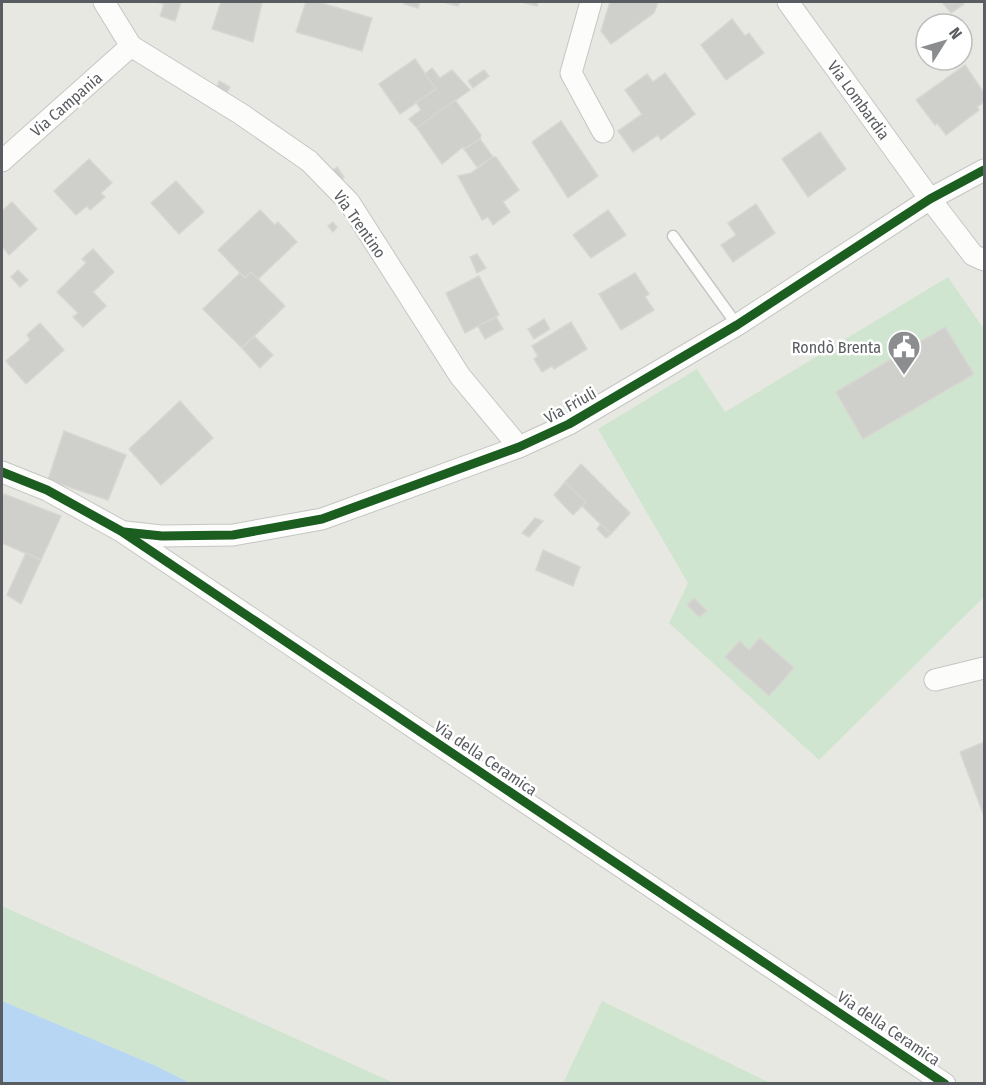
<svg xmlns="http://www.w3.org/2000/svg" width="986" height="1085" font-family="'Fira Sans Condensed',sans-serif">
	<style>
		.green { fill: #d0e5cf }
		.water { fill: #b6d6f3 }
		.building { fill: #cfcfcc; stroke: #d8d6d2; stroke-width: 1.5 }
		.lines { fill: none; stroke-linecap: round; stroke-linejoin: round }
		.lane-casing { stroke: #c5c5c5; stroke-width: 13 }
		.street-casing { stroke: #c5c5c5; stroke-width: 23 }
		.lane { stroke: #fcfcfb; stroke-width: 10 }
		.street { stroke: #fcfcfb; stroke-width: 21 }
		.cycleway-casing { stroke: #fff; stroke-width: 13 }
		.cycleway { stroke: #1b5e20; stroke-width: 9 }
		.labels { text-anchor: middle; stroke-width: 5; stroke-linejoin: round; paint-order: stroke }
		.street-label { font-size: 16px; fill: #595c60; stroke: #fff }
		.poi-label { font-size: 16px; fill: #595c60; stroke: #fff; text-anchor: end }
	</style>
	<rect width="100%" height="100%" fill="#e8e8e3"/>
	<g class="green">
		<polygon points="948,277 984,329 984,597 819,760 669,623 688,583 598,429 697,369 725,412"/>
		<polygon points="2,906 394,1083 190,1083 154,1065 2,1001"/>
		<polygon points="602,1001 770,1083 563,1083"/>
	</g>
	<polygon class="water" points="2,1001 154,1065 190,1083 2,1083"/>
	<g class="building">
		<polygon points="156,2 181,2 175,21 160,16 164,4"/>
		<polygon points="221,2 262,2 253,42 212,29"/>
		<polygon points="306,2 318,2 372,18 362,51 296,32"/>
		<polygon points="404,2 420,2 418,8 404,4"/>
		<polygon points="443,2 460,2 458,6"/>
		<polygon points="522,2 538,2 537,6"/>
		<polygon points="610,2 658,2 654,13 611,44 601,31"/>
		<polygon points="942,2 963,2 964,4 951,13"/>
		<polygon points="732,19 745,36 749,33 764,53 726,80 701,45"/>
		<polygon points="415,59 436,89 400,114 379,84"/>
		<polygon points="965,65 984,93 984,102 977,107 979,110 946,135 937,123 935,125 916,100"/>
		<polygon points="432,68 440,78 452,70 470,90 417,128 409,119 421,110 416,102 436,89 425,74"/>
		<polygon points="484,70 489,76 473,88 468,81"/>
		<polygon points="665,73 695,114 661,140 658,135 633,152 618,131 642,114 625,90 647,74 653,82"/>
		<polygon points="219,81 230,87 227,92 217,87"/>
		<polygon points="455,100 481,135 480,139 464,149 463,147 442,164 417,128"/>
		<polygon points="561,121 598,176 568,198 532,142"/>
		<polygon points="820,132 846,169 808,197 782,159"/>
		<polygon points="480,139 493,157 477,167 464,149"/>
		<polygon points="493,157 496,157 519,190 503,202 510,212 493,225 488,217 482,220 481,218 458,176 471,173"/>
		<polygon points="89,159 112,183 101,193 105,197 90,210 87,206 76,215 54,191"/>
		<polygon points="337,167 344,177 339,181 332,171"/>
		<polygon points="176,181 204,212 179,234 151,203"/>
		<polygon points="12,202 37,229 9,255 2,246 2,211"/>
		<polygon points="756,204 775,233 733,262 721,245 736,235 728,223"/>
		<polygon points="260,210 275,225 278,222 297,242 258,279 251,272 245,278 218,250"/>
		<polygon points="608,210 626,235 591,258 573,235"/>
		<polygon points="333,222 337,227 333,232 328,226"/>
		<polygon points="93,249 114,272 93,292 106,306 83,327 73,317 78,313 57,292 86,263 82,259"/>
		<polygon points="477,254 486,268 477,273 470,257"/>
		<polygon points="18,270 28,280 20,287 11,277"/>
		<polygon points="251,272 285,306 242,348 203,309 240,273 245,278"/>
		<polygon points="635,273 649,294 645,297 654,310 621,330 599,294"/>
		<polygon points="479,276 499,315 465,333 446,293"/>
		<polygon points="496,317 503,329 485,339 478,326"/>
		<polygon points="544,319 550,329 534,339 528,329"/>
		<polygon points="571,322 587,349 554,369 552,366 542,372 534,359 538,356 532,346"/>
		<polygon points="40,323 64,350 26,384 6,361 30,340 27,335"/>
		<polygon points="945,327 974,374 863,439 836,392"/>
		<polygon points="254,336 273,355 260,368 242,348"/>
		<polygon points="180,401 213,438 161,485 129,449"/>
		<polygon points="64,431 126,455 108,500 48,480"/>
		<polygon points="581,464 630,513 611,534 582,506 586,502 565,482"/>
		<polygon points="565,482 586,502 573,515 554,495"/>
		<polygon points="4,494 61,516 41,560 2,543 2,500"/>
		<polygon points="535,518 543,521 529,537 522,533"/>
		<polygon points="601,524 611,534 606,538 597,529"/>
		<polygon points="543,550 580,567 573,586 536,570"/>
		<polygon points="26,553 41,560 21,604 7,595"/>
		<polygon points="694,598 707,611 699,617 687,605"/>
		<polygon points="760,638 794,668 769,696 725,657 740,641 749,650"/>
		<polygon points="984,742 984,816 960,752"/>
	</g>
	<g class="lines">
		<g class="lane-casing">
			<polyline id="lane" points="673,236 737,325"/>
		</g>
		<g class="street-casing">
			<g id="street">
				<polyline points="104,2 131,46 241,114 309,161 349,202 460,376 519,447"/>
				<polyline points="591,2 571,73 603,132"/>
				<polyline points="788,2 930,199 973,255 984,260"/>
				<polyline points="2,161 131,46"/>
				<polyline points="2,472 47,490 121,531 945,1084"/>
				<polyline points="125,532 162,536 233,535 322,519 519,447 569,424 737,325 930,199 984,170"/>
				<polyline points="935,680 984,668"/>
			</g>
		</g>
		<use href="#lane" class="lane"/>
		<use href="#street" class="street"/>
		<g class="cycleway-casing">
			<g id="cycleway">
				<polyline points="2,472 47,490 121,531 945,1084"/>
				<polyline points="124,532 162,536 233,535 322,519 519,447 569,424 737,325 930,199 984,170"/>
			</g>
		</g>
		<use href="#cycleway" class="cycleway"/>
	</g>
	<defs>
		<g id="civic-pin" transform="scale(1.725)"><path d="M0 17L-7.5 6A9.5 9.5 0 1 1 7.5 6Z" fill="#8b8d8e" stroke="#fff"/><path d="M-.6-6.5H3V-4.5H.6V-3L4-1V1h2V6H-6V1h2V-1L-.6-3ZM-1.2 2.5V6h2.4V2.5Z" fill="#fff"/></g>
	</defs>
	<g fill-rule="evenodd">
		<use href="#civic-pin" x="904" y="347"/>
	</g>
	<g class="labels">
		<g class="street-label">
			<text transform="translate(859 100) rotate(54)" y="6">Via Lombardia</text>
			<text transform="translate(66 104) rotate(-41)" y="6">Via Campania</text>
			<text transform="translate(360 224) rotate(55)" y="6">Via Trentino</text>
			<text transform="translate(570 405) rotate(-29)" y="6">Via Friuli</text>
			<text transform="translate(486 758) rotate(34)" y="6">Via della Ceramica</text>
			<text transform="translate(889 1028) rotate(34)" y="6">Via della Ceramica</text>
		</g>
		<g class="poi-label">
			<text x="881" y="353">Rondò Brenta</text>
		</g>
	</g>
	<rect width="986" height="1085" fill="none" stroke="#595c60" stroke-width="6"/>
	<g transform="translate(944 42) rotate(53)"><circle r="28" fill="#ffffff" stroke="#bdbebf" stroke-width="1.5"/>
	<path d="M0-4.5L10 22L0 15L-10 22Z" fill="#8b8d8e"/>
	<text y="-9" font-size="16" font-weight="bold" text-anchor="middle" fill="#595c60">N</text>
	</g>
</svg>
